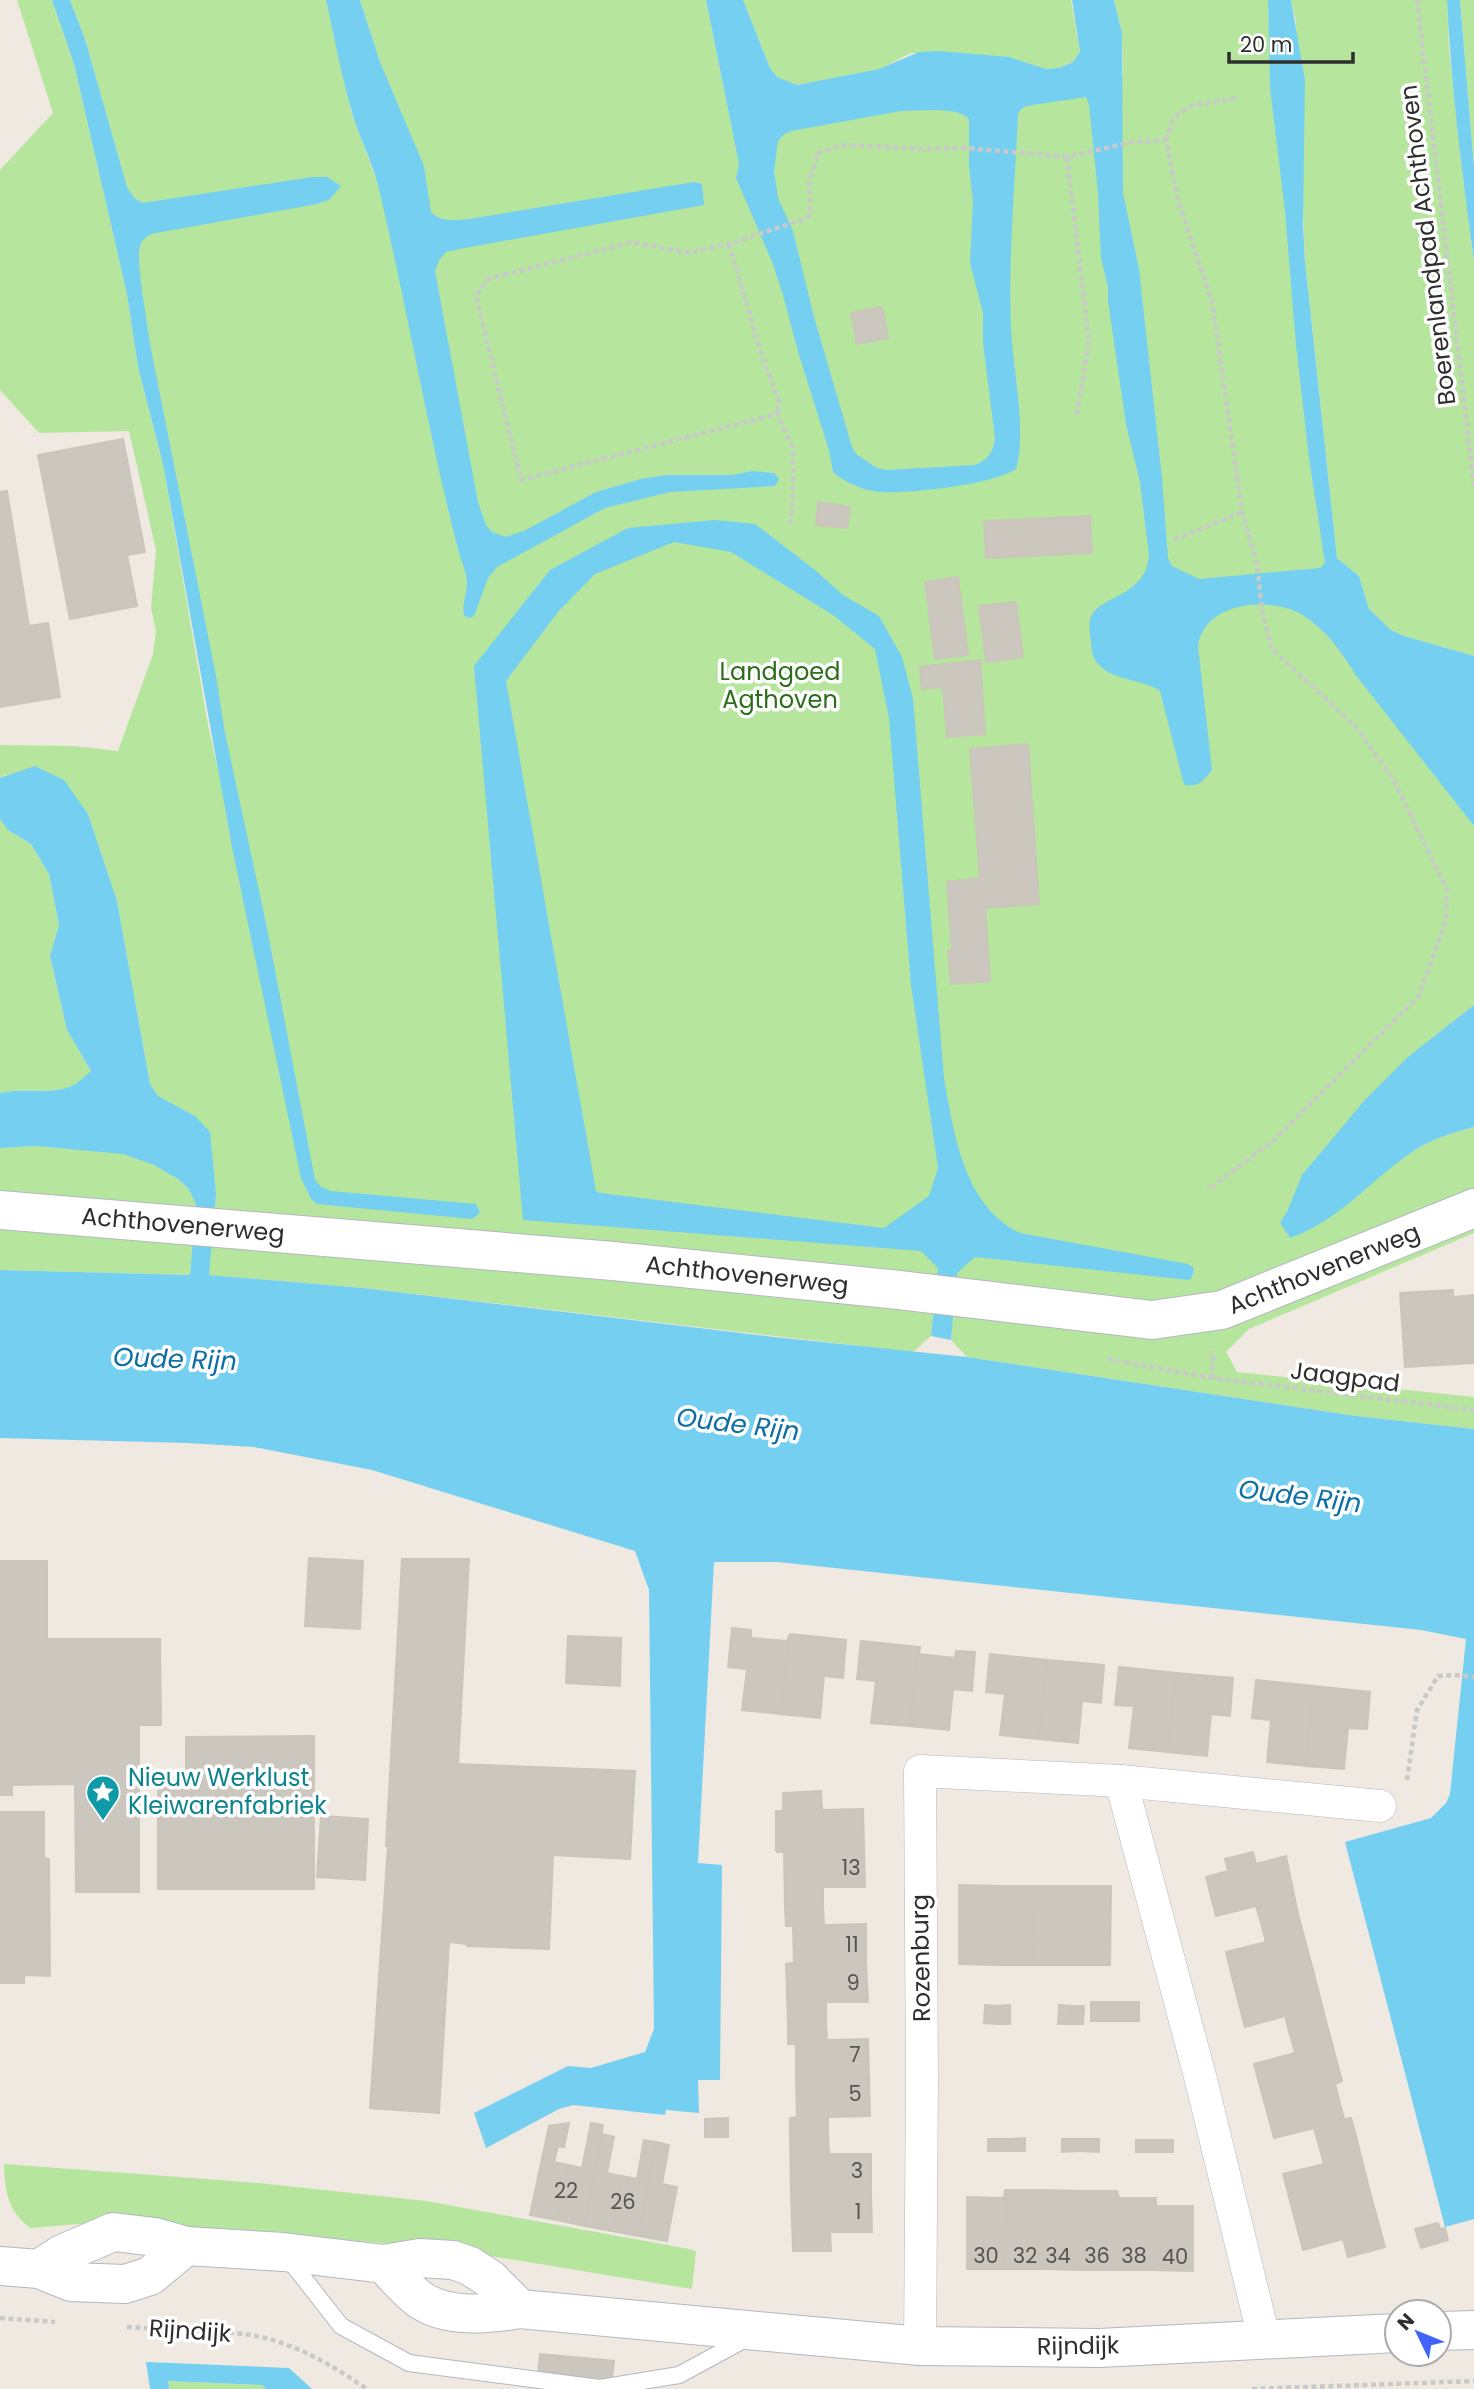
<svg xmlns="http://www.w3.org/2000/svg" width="1474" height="2389" font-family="Poppins,sans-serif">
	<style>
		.green { fill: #b6e59e }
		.water { fill: #75cff0; fill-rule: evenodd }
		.building { fill: #cbc7bf; stroke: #cbc5ba; stroke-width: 2 }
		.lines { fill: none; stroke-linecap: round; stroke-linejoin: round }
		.lane-casing { stroke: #b4b7c1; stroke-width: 18 }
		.street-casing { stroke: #b4b7c1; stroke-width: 33 }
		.secondary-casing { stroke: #b4b7c1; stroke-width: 40 }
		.path { stroke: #c9c9c9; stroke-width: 4.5; stroke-dasharray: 5 3.5; stroke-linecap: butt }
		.lane { stroke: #fff; stroke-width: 16 }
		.street { stroke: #fff; stroke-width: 32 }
		.secondary { stroke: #fff; stroke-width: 38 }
		.labels { text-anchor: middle; stroke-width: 7; stroke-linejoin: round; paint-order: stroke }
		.number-label { font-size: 21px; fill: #555452 }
		.street-label { font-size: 24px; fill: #2e2e2e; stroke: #fff }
		.park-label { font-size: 24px; fill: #2c6e1b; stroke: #fff }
		.culture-label { font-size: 24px; fill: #0d838f; stroke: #fff; text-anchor: start }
		.water-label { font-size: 26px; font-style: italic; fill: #0d6fa3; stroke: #fff }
	</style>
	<rect width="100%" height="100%" fill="#efe9e1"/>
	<g class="green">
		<path d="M17,0H52L74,64L127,294L138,367L163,464L208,725L313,1199L119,226L143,203L134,198L127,188L85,39L70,0H326L351,111L376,179L425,172L380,62L360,0H706L732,129L1123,74L1122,33L1114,0H1268L1271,78L1325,561L1340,648L1474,826V1005L1435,1036L1304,1233C1344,1208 1378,1174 1418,1148C1435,1138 1455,1132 1474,1127V1233L1249,1329L1226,1352L1237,1372L1474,1397V1429L1356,1416L967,1357L951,1340L956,1275L938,1274L931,1336L913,1352L363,1288L208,1275L216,1194L195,1116L158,1096L150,1084L117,901L88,814L6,775L0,778V745L73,746L118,751L153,654L156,631L151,608L156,550L129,431L39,433L0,390V170L53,113Z"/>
		<polygon points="743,0 1071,0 1080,52 1073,62 1059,68 1045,69 1009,57 911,53 880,69 797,85 777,77 770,68"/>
		<polygon points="1291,0 1447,0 1449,49 1463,179 1474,261 1474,656 1404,636 1391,630 1369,609 1359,576 1337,558 1305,262 1296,22"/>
		<polygon points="1460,0 1474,0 1474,167"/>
		<path d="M0,819L8,830L31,844L49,874L59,925L50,956L67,1030L91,1071C86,1076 80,1082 74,1085C50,1096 24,1087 0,1093Z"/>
		<path d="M36,1146C65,1150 95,1147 123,1154C145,1159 192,1179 196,1204C198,1218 191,1258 190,1275L0,1270V1148Z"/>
		<path d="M4,2164L259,2183L426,2201L689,2249L696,2251L692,2289L442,2248L118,2221L30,2228C7,2210 5,2191 4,2164Z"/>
		<polygon points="167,2381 262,2385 266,2389 169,2389"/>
	</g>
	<g class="water">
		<path d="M52,0H70L85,39L127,187L134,198L143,203L312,177H327L341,186L329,200L317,204L151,234C146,237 142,240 140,246C135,258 148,326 150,344L216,676L225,733L266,923L315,1180L321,1187L331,1191L476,1204L480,1213L472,1219L317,1204L311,1199L301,1178L232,847L163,464L138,367L127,294L74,64Z"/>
		<path d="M326,0H360L380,62L424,166L431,212C441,223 456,220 469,219L694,182L702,184L704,205L459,249L446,252L439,260L435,271L478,502L486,525L492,532L506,537L524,531L596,492L641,479L666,475H733L752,471L774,473L779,479L775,486L670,492L605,508L497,567L488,578L474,616L470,618L464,616C461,602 470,589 466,575C464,566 460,558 458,549C427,429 407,306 378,185C371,159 358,135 351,109C341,73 334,36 326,0Z"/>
		<path d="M706,0H743L770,68L777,77L797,85L879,69L919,52L939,51L1009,57L1046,69L1059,68L1073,62L1080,52L1072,0H1114L1122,33L1123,193L1139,269L1162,478L1168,558L1172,566L1199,579L1320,568L1325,563L1309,458L1296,345L1285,211L1270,88L1268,0H1291L1305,80L1303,223L1305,262L1337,558L1359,576L1369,609L1391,630L1404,636L1474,656V826L1355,674C1340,649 1325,629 1301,614C1269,596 1204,602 1198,646L1212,770C1205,779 1198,788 1185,785L1183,781L1160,691C1143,679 1115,681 1100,666C1093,660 1091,650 1091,642C1090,635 1089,627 1090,620C1096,595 1146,599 1149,555L1140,482L1126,424L1108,301V287L1101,258L1098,194L1089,104L1086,97L1026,106L1020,110L1018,114C1015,186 1008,258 1011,330C1013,368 1027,434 1016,469C994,484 911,494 882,492C864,491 846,483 833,472L829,450L799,355L783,295L773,264L736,178L739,164ZM934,110C945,111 961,110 969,119V166L973,201L970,263L983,313V343L995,438C993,452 989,459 975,465L886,470L877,468L856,454L852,447L814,317L793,231L778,198L774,171L778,141L783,135L791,131L901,111Z"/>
		<path d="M1447,0H1460L1474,167V261C1462,174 1451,87 1447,0Z"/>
		<path d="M715,520L755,524L815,570L843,595L879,616L902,657L913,699L944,1078C954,1134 964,1206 1020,1233L1188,1264L1194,1268L1192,1277L1189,1280L975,1257L957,1273L951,1340L931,1336L938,1268L921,1251L523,1220L474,666L550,570L628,528ZM674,542L731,552L833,615L875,649L889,718L911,985L938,1168L929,1196L884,1228L600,1193L596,1191L506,681L558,612L595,574Z"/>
		<path d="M35,766L64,780L88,814L117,901L150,1084L158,1096L195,1116L210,1132L216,1194L209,1275L363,1288L774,1337L967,1357L1356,1416L1474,1429V2219L1445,2227L1345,1842L1431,1818L1446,1803L1450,1794L1466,1639L1421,1630L778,1562H714L698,1863L722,1865L720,2080H698L699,2113L666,2110L665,2115L573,2105L559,2109L486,2148L474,2113L568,2066L591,2068L645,2052L654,2029L649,1590L635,1551L372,1470L254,1447L187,1443L0,1438V1270L190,1275L196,1204L188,1188L178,1179L154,1165L123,1154L36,1146L0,1148V1093C24,1087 51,1096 74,1085C80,1082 86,1075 91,1071L67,1030L50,956L59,925L49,874L31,844L8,830L0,819V778Z"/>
		<path d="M1474,1005V1127C1455,1132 1435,1138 1418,1148C1374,1176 1340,1221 1290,1238L1280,1222L1287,1212L1302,1175L1364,1101L1408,1057Z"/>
		<polygon points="146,2362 289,2368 312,2389 266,2389 262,2385 168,2381 169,2389 150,2389"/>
	</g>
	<g class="building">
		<polygon points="882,307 888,338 857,344 851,313"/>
		<polygon points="123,439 145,552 127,555 137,606 70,619 38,455"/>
		<polygon points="7,491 29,626 48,623 60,697 0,707 0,492"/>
		<polygon points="818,502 850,507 847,528 816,525"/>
		<polygon points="1090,516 1092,553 986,558 984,521"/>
		<polygon points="958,577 968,655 935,659 925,582"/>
		<polygon points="1016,602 1023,657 986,662 979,606"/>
		<polygon points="980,660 985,734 947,737 943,687 922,689 920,667"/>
		<polygon points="1028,744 1039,904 985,908 990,981 951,984 948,951 952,951 947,882 980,878 970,749"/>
		<polygon points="1453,1290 1453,1297 1474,1295 1474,1363 1405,1367 1400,1293"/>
		<polygon points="309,1558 363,1561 360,1629 305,1626"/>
		<polygon points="402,1559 469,1559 458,1764 635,1771 630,1859 553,1855 549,1949 467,1946 467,1944 449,1942 439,2113 370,2108 388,1846 386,1846"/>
		<polygon points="0,1561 47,1561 47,1639 160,1639 161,1725 139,1725 139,1892 76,1892 75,1784 12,1785 12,1795 0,1795"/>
		<polygon points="732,1628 751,1630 751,1638 787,1641 790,1634 781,1714 742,1710 747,1669 728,1667"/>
		<polygon points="790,1634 846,1640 843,1678 824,1676 820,1718 781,1714"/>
		<polygon points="568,1636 621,1638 620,1686 566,1683"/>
		<polygon points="861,1641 918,1647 910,1726 871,1723 876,1681 857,1679"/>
		<polygon points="918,1647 920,1647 919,1654 955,1658 956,1651 975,1652 972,1691 953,1689 949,1730 910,1726"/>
		<polygon points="990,1654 1047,1660 1039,1739 1000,1735 1005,1694 986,1692"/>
		<polygon points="1047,1660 1104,1665 1101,1703 1082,1701 1078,1743 1039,1739"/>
		<polygon points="1119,1667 1176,1673 1168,1752 1129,1748 1134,1706 1115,1705"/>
		<polygon points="1176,1673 1233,1678 1230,1716 1211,1714 1207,1756 1168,1752"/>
		<polygon points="1256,1680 1313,1686 1306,1766 1267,1762 1271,1720 1252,1718"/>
		<polygon points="1313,1686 1370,1692 1367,1729 1348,1728 1344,1769 1306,1766"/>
		<polygon points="314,1736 314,1889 158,1889 158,1777 186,1777 186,1737"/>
		<polygon points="821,1791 822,1810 863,1809 864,1848 776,1850 776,1811 783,1811 783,1793"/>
		<polygon points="0,1812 44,1812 44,1858 49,1859 50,1976 24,1975 24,1983 0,1983"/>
		<polygon points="321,1816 368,1819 365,1880 317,1877"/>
		<polygon points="864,1848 865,1887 823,1887 823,1906 785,1907 784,1852 777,1852 776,1850"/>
		<polygon points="1253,1852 1256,1864 1286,1856 1298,1914 1261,1923 1256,1906 1216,1916 1206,1877 1228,1871 1225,1859"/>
		<polygon points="959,1885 998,1886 998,1965 959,1964"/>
		<polygon points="998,1886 1035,1886 1034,1965 998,1965"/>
		<polygon points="1035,1886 1072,1886 1072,1965 1034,1965"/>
		<polygon points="1072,1886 1111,1886 1110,1965 1072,1965"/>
		<polygon points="823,1906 824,1925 866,1924 866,1963 786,1964 794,1963 793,1926 786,1926 785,1907"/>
		<polygon points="1298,1914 1313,1970 1235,1989 1226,1952 1266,1942 1261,1923"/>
		<polygon points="866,1963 868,2002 826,2002 826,2021 788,2022 786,1964"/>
		<polygon points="1313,1970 1327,2025 1290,2035 1285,2016 1245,2027 1235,1989"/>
		<rect x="1091" y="2002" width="48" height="19"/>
		<polygon points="985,2005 997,2006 997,2024 984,2023"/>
		<polygon points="1010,2005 1010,2024 997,2024 997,2006"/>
		<polygon points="1059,2005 1071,2006 1071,2024 1058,2024"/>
		<polygon points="1071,2006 1084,2006 1083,2024 1071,2024"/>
		<polygon points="826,2021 827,2040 868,2039 869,2078 796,2079 796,2044 788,2044 788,2022"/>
		<polygon points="1327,2025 1342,2081 1264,2101 1254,2064 1295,2053 1290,2035"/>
		<polygon points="869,2078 870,2116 828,2117 828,2136 790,2137 790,2118 797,2117 796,2079"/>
		<polygon points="1342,2081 1335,2084 1344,2119 1351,2118 1356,2136 1319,2146 1314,2128 1274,2138 1264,2101"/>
		<polygon points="728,2118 728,2137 705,2137 705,2119"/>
		<polygon points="569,2123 564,2147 558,2146 554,2162 568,2165 557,2220 530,2215 549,2126"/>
		<polygon points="591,2123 603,2125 585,2226 557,2220 568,2165 582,2168"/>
		<polygon points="602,2134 614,2137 607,2173 622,2176 612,2231 585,2226"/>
		<polygon points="828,2136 829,2154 871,2154 871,2192 791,2194 790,2137"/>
		<polygon points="1356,2136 1370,2192 1293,2212 1283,2174 1324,2164 1319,2146"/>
		<polygon points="1025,2138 1025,2151 1007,2151 1007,2139"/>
		<rect x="988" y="2139" width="19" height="12"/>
		<polygon points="1062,2139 1080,2139 1080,2151 1062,2152"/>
		<polygon points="1080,2139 1099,2139 1099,2152 1080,2151"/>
		<polygon points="644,2140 656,2142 639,2236 612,2231 622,2176 637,2179"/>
		<polygon points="1136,2140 1154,2140 1155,2152 1136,2152"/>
		<polygon points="1154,2140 1173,2140 1173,2152 1155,2152"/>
		<polygon points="656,2142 669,2145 662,2184 677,2187 667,2241 639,2236"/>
		<polygon points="1005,2190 1005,2269 967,2269 967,2197 1004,2198"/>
		<polygon points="1006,2190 1043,2190 1043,2269 1005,2269"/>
		<polygon points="1043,2190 1080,2191 1080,2270 1043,2269"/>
		<rect x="1080" y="2191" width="37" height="79"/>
		<polygon points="1117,2191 1119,2198 1154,2198 1154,2270 1117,2270"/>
		<polygon points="871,2192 872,2232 830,2232 831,2251 793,2251 791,2194"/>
		<polygon points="1370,2192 1385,2247 1348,2257 1343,2239 1303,2250 1293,2212"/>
		<polygon points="1154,2198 1156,2198 1156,2206 1193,2206 1193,2271 1154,2270"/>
		<polygon points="1438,2223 1440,2229 1445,2228 1448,2240 1421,2248 1415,2229"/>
		<polygon points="540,2354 614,2361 611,2389 537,2389"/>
	</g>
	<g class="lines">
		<g class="lane-casing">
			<polyline id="lane" points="287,2257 341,2326 409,2363 600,2388 679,2375 749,2337"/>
		</g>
		<g class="street-casing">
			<g id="street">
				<polyline points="1121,1781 1201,2080 1264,2338"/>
				<polyline points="920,2346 922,2080 920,1771 1121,1781 1380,1806"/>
			</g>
		</g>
		<g class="secondary-casing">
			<g id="secondary">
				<polyline points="0,1210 613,1261 899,1290 1152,1320 1222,1310 1474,1208"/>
				<path d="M384,2264C395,2276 406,2289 419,2299C447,2319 488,2314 520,2309L920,2346L1099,2348L1397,2333"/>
				<polyline points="0,2266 39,2269 71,2282 125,2284 150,2276 186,2246"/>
				<polyline points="39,2269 62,2254 113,2232 155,2237 186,2246 283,2252 384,2264 420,2258 453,2260 470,2266 490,2279 520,2309"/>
				<polyline points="1439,2331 1474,2330"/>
			</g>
		</g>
		<g class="path">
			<polyline points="1417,0 1474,486"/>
			<polyline points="1166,140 1174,117 1193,105 1236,98"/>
			<polyline points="1067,157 1089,342 1076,419"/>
			<polyline points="729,244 760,350 779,402 777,414"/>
			<polyline points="790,524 793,501 793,449 777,414 521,480 476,296 488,279 632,242 689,253 729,244 807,218 811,214 809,184 818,153 843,145 925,149 966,148 1067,157 1132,142 1166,140 1178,201 1212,301 1242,512 1257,564 1262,611 1272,649 1356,727 1393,779 1447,890 1446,920 1419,996 1274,1140 1207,1190"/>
			<polyline points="1174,540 1242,512"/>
			<polyline points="1108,1359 1212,1378 1474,1410"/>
			<polyline points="1212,1378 1213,1351"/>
			<polyline points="1407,1780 1417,1710 1438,1676 1455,1675 1474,1677"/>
			<polyline points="0,2318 55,2322"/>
			<path d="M127,2327C167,2330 210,2329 251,2335C293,2342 332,2365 367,2389"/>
			<polyline points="1252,2389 1474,2381"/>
		</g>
		<use href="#lane" class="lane"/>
		<use href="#street" class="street"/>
		<use href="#secondary" class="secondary"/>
	</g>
	<defs>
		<g id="sight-pin" transform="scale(1.75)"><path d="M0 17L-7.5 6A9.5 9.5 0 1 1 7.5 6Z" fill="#0f9aa8" stroke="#fff"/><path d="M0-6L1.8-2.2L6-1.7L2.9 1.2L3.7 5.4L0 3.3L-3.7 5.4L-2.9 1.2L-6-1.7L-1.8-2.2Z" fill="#fff"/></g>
	</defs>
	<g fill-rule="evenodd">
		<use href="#sight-pin" x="103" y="1792"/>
	</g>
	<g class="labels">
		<g class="number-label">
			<text x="851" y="1875">13</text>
			<text x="852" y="1952">11</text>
			<text x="853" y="1990">9</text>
			<text x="855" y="2062">7</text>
			<text x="855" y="2101">5</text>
			<text x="857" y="2178">3</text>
			<text x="566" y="2198">22</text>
			<text x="623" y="2209">26</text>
			<text x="858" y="2219">1</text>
			<text x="986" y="2263">30</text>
			<text x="1025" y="2263">32</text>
			<text x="1058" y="2263">34</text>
			<text x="1097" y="2263">36</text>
			<text x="1134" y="2263">38</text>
			<text x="1175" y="2264">40</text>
		</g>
		<g class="street-label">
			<text transform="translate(1428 245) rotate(-97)" y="8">Boerenlandpad Achthoven</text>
			<text transform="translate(183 1225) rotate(5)" y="8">Achthovenerweg</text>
			<text transform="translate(1324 1269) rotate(-22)" y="8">Achthovenerweg</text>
			<text transform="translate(747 1275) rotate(6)" y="8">Achthovenerweg</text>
			<text transform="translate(1345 1377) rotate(7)" y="8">Jaagpad</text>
			<text transform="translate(921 1958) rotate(-91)" y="8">Rozenburg</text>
			<text transform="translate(190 2331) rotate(4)" y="8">Rijndijk</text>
			<text transform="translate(1078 2346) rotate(-1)" y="8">Rijndijk</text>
		</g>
		<g class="park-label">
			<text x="780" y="680">Landgoed<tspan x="780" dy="28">Agthoven</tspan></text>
		</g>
		<g class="culture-label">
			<text x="128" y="1786">Nieuw Werklust<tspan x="128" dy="28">Kleiwarenfabriek</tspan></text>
		</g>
		<g class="water-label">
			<text transform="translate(175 1359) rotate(2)" y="9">Oude Rijn</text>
			<text transform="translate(738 1424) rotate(7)" y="9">Oude Rijn</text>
			<text transform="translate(1300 1496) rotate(7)" y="9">Oude Rijn</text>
		</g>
	</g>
	<g transform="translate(1418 2333) rotate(313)"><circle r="33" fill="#ffffff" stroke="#ababab" stroke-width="2"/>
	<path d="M0-5L12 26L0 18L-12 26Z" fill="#4264fb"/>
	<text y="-10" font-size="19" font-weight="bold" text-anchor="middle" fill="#2e2e2e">N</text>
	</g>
	<path d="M1229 52v10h124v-10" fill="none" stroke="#2e2e2e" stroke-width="3.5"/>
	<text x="1240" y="52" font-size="21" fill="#2e2e2e" stroke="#ffffff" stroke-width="5" paint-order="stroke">20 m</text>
</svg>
